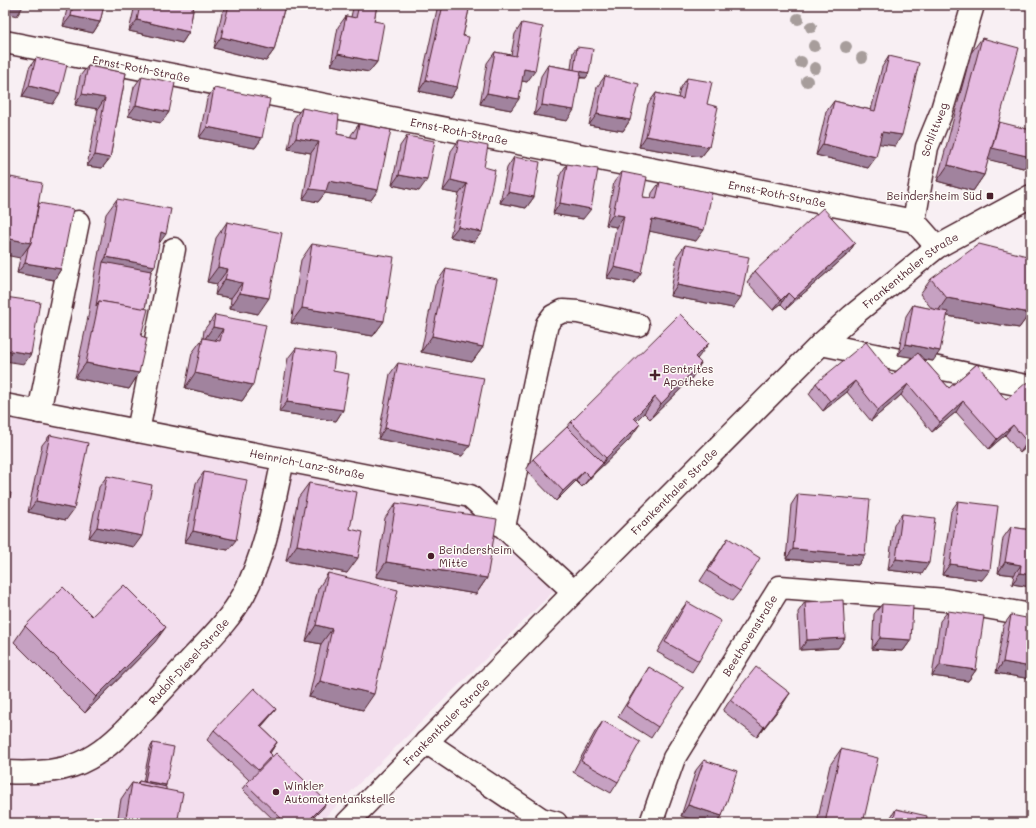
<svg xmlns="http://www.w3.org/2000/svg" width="1036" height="828" font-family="Mali,sans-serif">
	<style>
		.built { fill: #f3dfee }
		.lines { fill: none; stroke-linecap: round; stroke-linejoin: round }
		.minor-casing { stroke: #4a1f2b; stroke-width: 25 }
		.minor { stroke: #fdfcf7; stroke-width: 22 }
		.tree { fill: #a79d9b }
		.wall { fill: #c6a1c2; stroke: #4a1f2b }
		.shaded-wall { fill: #a1839e; stroke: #4a1f2b }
		.building { fill: #e6bbe1; stroke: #4a1f2b }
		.poi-dot { fill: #4a1f2b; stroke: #fdfcf7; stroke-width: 1.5 }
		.labels { text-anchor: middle; stroke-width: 3; stroke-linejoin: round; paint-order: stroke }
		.street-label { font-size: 11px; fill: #4a1f2b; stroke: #fdfcf7 }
		.poi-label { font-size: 11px; fill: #4a1f2b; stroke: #fdfcf7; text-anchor: start }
	</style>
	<rect width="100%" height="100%" fill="#f8eff3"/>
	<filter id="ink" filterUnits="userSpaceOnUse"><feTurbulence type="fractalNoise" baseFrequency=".025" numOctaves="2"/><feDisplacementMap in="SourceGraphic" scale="8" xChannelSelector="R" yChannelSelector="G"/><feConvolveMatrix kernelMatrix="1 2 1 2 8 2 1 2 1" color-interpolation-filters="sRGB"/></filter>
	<g filter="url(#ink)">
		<polygon class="built" points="5,407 467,501 559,586 319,823 5,823"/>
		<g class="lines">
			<g class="minor-casing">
				<g id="minor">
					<path id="s1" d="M5,42L914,221"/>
					<path id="s2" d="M914,221L927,147L941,113L973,5"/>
					<polyline points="914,221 937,247"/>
					<polyline points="821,344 1031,387"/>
					<path id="s3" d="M5,405L470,496L574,592"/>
					<polyline points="39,412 78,222"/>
					<polyline points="138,431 174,249"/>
					<polyline points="504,527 547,324 553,316 563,311 578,312 638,325"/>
					<polyline points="426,742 541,819 556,823"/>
					<path id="s4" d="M5,772C60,775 90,767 128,727C150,704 171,681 192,658C211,638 231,618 244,594C266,552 273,505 283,460"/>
					<path id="s5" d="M347,823L574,592L821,344L852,316L937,247L1031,196"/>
					<path id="s6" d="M651,823L674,758L780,587L946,600L1031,615"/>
				</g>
			</g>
			<use href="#minor" class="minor"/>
		</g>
		<g class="tree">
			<circle cx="798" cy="19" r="6"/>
			<circle cx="811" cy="27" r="6"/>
			<circle cx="814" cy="46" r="6"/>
			<circle cx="846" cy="47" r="6"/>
			<circle cx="862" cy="58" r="6"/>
			<circle cx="801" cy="62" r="6"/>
			<circle cx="815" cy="68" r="6"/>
			<circle cx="807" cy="81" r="6"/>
		</g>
		<g class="wall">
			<polygon points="68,5 104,5 100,22 93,33 63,26"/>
			<polygon points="135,5 194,5 189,32 182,43 129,31"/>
			<polygon points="228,5 285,5 274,50 266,61 214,48 222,13"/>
			<polygon points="355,5 377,5 374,21 377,62 369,72 331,65 338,27 346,16 351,17 353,8"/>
			<polygon points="438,5 470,5 463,36 457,87 450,98 419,91"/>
			<polygon points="522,23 527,82 522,81 511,110 480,104 487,63 495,52 511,55 515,34"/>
			<polygon points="982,38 999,122 1023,168 988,159 984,175 973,191 937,181 971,53"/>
			<polygon points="577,47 586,78 580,78 567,121 534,115 541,76 548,65 571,69 573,52"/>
			<polygon points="889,56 895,146 879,143 868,168 816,155 826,112 834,101 871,110 882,67"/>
			<polygon points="36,58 53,104 22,97 29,68"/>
			<polygon points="88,66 126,73 110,158 102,168 87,166 98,109 75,105 80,76"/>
			<polygon points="142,76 169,112 161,123 128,116 134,87"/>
			<polygon points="605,76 630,120 623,131 589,125 597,87"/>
			<polygon points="687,78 707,104 709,147 701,157 639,147 648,104 656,93 678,98 680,89"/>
			<polygon points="214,88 262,138 255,148 199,138 207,99"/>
			<polygon points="302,108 337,134 351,137 351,135 359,124 378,190 371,200 325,193 318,202 303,199 311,153 288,149 294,118"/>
			<polygon points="407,136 419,191 392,185 400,146"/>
			<polygon points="459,140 484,167 474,242 450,237 459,194 443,191 451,151"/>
			<polygon points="514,157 534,197 526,208 500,203 507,168"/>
			<polygon points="567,164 583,219 553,214 560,175"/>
			<polygon points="622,172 643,197 651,198 652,193 660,182 696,241 650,231 634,283 607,278 616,227 606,225 614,182"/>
			<polygon points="117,199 158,244 155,266 151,271 145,309 141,336 139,373 129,389 75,378 88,317 95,272 106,214"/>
			<polygon points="39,203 61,269 54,280 17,273 20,258"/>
			<polygon points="227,222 258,314 230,308 231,298 215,295 217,284 207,282 216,238"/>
			<polygon points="1031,232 1031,239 1029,235"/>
			<polygon points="855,243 848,254 786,309 781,304 773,310 747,282 755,271"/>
			<polygon points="312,244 384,321 373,336 291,323 301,260"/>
			<polygon points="685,245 733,308 670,296 677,256"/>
			<polygon points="446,269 483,347 472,362 421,352 435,285"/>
			<polygon points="931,279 1030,313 1019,328 947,316 933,361 924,360 949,388 977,364 1031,443 1020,453 1005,435 989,449 956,412 932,432 901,395 871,421 847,392 823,411 809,394 816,383 892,375 912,357 898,355 906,316 913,305 932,309 920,294"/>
			<polygon points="215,315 253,385 242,401 185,388 192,353 203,338 204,330"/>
			<polygon points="296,348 333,371 343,410 336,421 279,412 288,358"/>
			<polygon points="697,359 701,363 691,379 650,419 644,413 636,421 629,440 595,473 582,487 576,481 556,501 526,470 533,459 567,427 571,422"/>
			<polygon points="398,363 462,456 378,439 390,374"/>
			<polygon points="50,435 66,520 28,512 42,445"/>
			<polygon points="204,472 228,550 185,542 196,483"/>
			<polygon points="107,476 134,547 89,538 99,487"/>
			<polygon points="309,483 350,529 347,573 286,561 298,498"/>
			<polygon points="798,494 865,555 858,565 786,559 791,505"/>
			<polygon points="958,501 982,580 942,575 951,511"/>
			<polygon points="396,503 487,578 476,594 376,577 385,518"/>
			<polygon points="902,514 922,574 888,570 894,524"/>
			<polygon points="1011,527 1031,530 1031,587 1012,584 1014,575 998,573 1003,538"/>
			<polygon points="728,538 740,591 732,601 700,581"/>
			<polygon points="328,573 363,710 309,697 321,644 306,641 318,589"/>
			<polygon points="687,602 699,661 692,672 657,652 679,613"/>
			<polygon points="805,602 845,638 838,648 800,650 798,612"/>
			<polygon points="882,604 911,640 903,651 872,649 874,614"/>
			<polygon points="948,611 976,670 968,681 932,676 940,621"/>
			<polygon points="1011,615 1031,679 996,673 1003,626"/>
			<polygon points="92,616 155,642 85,713 14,642 25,626"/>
			<polygon points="649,667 658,727 651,738 618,717 642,678"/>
			<polygon points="790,693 757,737 723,711 730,700"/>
			<polygon points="276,709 268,719 261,727 277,742 270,753 272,755 268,761 323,808 308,823 277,823 242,789 249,780 207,740 214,730"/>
			<polygon points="603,721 618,782 611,793 573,772 595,732"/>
			<polygon points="153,743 166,785 165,787 177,823 117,823 121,799 132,783 136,784 139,781 143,782 150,748"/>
			<polygon points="841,749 863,823 817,823 830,765"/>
			<polygon points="704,760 722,816 681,816 696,770"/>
			<polygon points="896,809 926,823 888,823 889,820"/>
		</g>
		<g class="shaded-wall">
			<polygon points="5,5 24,5 17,16 5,13"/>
			<polygon points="71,16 100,22 93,33 63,26"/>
			<polygon points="137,20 189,32 182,43 129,31"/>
			<polygon points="221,37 274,50 266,61 214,48"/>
			<polygon points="338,54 377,62 369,72 331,65"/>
			<polygon points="524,69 535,71 527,82 517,80"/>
			<polygon points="573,70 589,73 586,78 570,76"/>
			<polygon points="426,80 457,87 450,98 419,91"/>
			<polygon points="29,86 60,93 53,104 22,97"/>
			<polygon points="487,93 519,99 511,110 480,104"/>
			<polygon points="82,94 105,98 98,109 75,105"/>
			<polygon points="136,105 169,112 161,123 128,116"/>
			<polygon points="542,105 574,110 567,121 534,115"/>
			<polygon points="597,114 630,120 623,131 589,125"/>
			<polygon points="207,127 262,138 255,148 199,138"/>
			<polygon points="882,132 902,135 895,146 874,143"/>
			<polygon points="646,136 709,147 701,157 639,147"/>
			<polygon points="296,138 319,142 311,153 288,149"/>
			<polygon points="823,144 876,157 868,168 816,155"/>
			<polygon points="990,147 1031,157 1031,164 1023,168 982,158"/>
			<polygon points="95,155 110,158 102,168 87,166"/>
			<polygon points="948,165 984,175 973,191 937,181"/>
			<polygon points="399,175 427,180 419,191 392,185"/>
			<polygon points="451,180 467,184 459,194 443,191"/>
			<polygon points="329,181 378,190 371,200 325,193 318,202 303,199 310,189"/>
			<polygon points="508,192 534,197 526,208 500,203"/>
			<polygon points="560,203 591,209 583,219 553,214"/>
			<polygon points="613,214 624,216 616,227 606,225"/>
			<polygon points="652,219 704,230 696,241 644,230"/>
			<polygon points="458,227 482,232 474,242 450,237"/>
			<polygon points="161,232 166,234 155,249"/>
			<polygon points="5,238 31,243 20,258 5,255"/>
			<polygon points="855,243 848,254 786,309 794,299"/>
			<polygon points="106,257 155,266 144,281 103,262"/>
			<polygon points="25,263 61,269 54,280 17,273"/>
			<polygon points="218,267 228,269 217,284 207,282"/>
			<polygon points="614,267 641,273 634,283 607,278"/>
			<polygon points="225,279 242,283 231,298 215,295"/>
			<polygon points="677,285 741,297 733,308 670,296"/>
			<polygon points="240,293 269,298 258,314 230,308"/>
			<polygon points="788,293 781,304 773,310 781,300"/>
			<polygon points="947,298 1030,313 1019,328 936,314"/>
			<polygon points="302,308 384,321 373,336 291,323"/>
			<polygon points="213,327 223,329 212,345 202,343"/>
			<polygon points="432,336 483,347 472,362 421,352"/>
			<polygon points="709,343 698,358 684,372 695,357"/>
			<polygon points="906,344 940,351 933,361 898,355"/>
			<polygon points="5,350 31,354 24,364 5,361"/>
			<polygon points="86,363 139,373 129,389 75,378"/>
			<polygon points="701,363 691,379 650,419 661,404"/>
			<polygon points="195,373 253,385 242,401 185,388"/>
			<polygon points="855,381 847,392 823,411 830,401"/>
			<polygon points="908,384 901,395 871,421 878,410"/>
			<polygon points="655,397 644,413 623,434 634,418"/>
			<polygon points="963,401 956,412 932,432 940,422"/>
			<polygon points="287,402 343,410 336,421 279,412"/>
			<polygon points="640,424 629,440 595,473 582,487 590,477 603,463 606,458"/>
			<polygon points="1013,425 1005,435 989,449 997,439"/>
			<polygon points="385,428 470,446 462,456 378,439"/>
			<polygon points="1031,439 1031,443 1020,453 1027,442"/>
			<polygon points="584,471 576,481 556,501 563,491"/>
			<polygon points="36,501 74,509 66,520 28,512"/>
			<polygon points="97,527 142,536 134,547 89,538"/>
			<polygon points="193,531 236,540 228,550 185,542"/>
			<polygon points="297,545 358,558 347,573 286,561"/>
			<polygon points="793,549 865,555 858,565 786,559"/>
			<polygon points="896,559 929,563 922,574 888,570"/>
			<polygon points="386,562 487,578 476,594 376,577"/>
			<polygon points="1005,562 1021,565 1014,575 998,573"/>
			<polygon points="950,564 990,570 982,580 942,575"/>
			<polygon points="1020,573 1031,575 1031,587 1012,584"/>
			<polygon points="316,625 332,629 321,644 306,641"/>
			<polygon points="166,627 155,642 85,713 96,697"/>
			<polygon points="845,638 838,648 800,650 807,640"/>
			<polygon points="880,638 911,640 903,651 872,649"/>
			<polygon points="1003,662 1031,667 1031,679 996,673"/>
			<polygon points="940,665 976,670 968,681 932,676"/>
			<polygon points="320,681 374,694 363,710 309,697"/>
			<polygon points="790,693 783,704 757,737 764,727"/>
			<polygon points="276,709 268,719 252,736 260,726"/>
			<polygon points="277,742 270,753 269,752"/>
			<polygon points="145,781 166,785 163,791 142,786"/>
			<polygon points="327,802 323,808 308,823 306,823"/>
			<polygon points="688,805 722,816 717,823 703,823 681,816"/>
		</g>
		<g class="building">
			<polygon points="73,5 104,5 100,22 71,16"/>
			<polygon points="140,5 194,5 189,32 137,20"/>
			<polygon points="229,5 241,5 246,6 246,5 285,5 274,50 221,37"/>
			<polygon points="359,5 377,5 374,21 384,23 377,62 338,54 346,16 356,18"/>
			<polygon points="443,5 470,5 463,36 469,37 457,87 426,80"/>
			<polygon points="522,23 543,27 535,71 524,69 519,99 487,93 495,52 516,56"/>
			<polygon points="982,38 1019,48 984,175 948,165"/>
			<polygon points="577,47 593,49 589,73 574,70"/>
			<polygon points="889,56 919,63 902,135 882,132 876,157 823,144 834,101 875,111"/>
			<polygon points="36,58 67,65 60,93 29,86"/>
			<polygon points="548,65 581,71 574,110 542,105"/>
			<polygon points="88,66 126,73 110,158 95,155 105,98 82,94"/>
			<polygon points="142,76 175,83 169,112 136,105"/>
			<polygon points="605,76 639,84 630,120 597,114"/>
			<polygon points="687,78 712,82 707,104 718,107 709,147 646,136 656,93 683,99"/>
			<polygon points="214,88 270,99 262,138 207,127"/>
			<polygon points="302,108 339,115 337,134 356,138 359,124 391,130 378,190 329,181 326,191 310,189 319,142 296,138"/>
			<polygon points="999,122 1031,130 1031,157 992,148"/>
			<polygon points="407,136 435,141 427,180 399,175"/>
			<polygon points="459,140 488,146 484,167 495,170 482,232 458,227 467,184 451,180"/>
			<polygon points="514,157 540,162 534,197 508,192"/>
			<polygon points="567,164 598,169 591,209 560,203"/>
			<polygon points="622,172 647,177 643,197 656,199 660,182 712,193 704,230 652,219 641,273 614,267 624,216 613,214"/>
			<polygon points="5,176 42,183 31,243 5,238"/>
			<polygon points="117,199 171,209 166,234 161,232 155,266 106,257"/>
			<polygon points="39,203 73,209 61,269 25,263 28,248 31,243"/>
			<polygon points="823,208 855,243 794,299 788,293 781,300 755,271"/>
			<polygon points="227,222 282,233 269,298 240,293 242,283 225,279 228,269 218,267"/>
			<polygon points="312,244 394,257 384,321 302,308"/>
			<polygon points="979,244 1031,257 1031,309 1030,313 947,298 931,279"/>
			<polygon points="685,245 749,257 741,297 677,285"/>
			<polygon points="103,262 151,271 145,309 99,301 96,306"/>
			<polygon points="446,269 497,279 483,347 432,336"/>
			<polygon points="5,297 40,302 31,354 5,350"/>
			<polygon points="99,301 148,309 141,336 147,338 139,373 86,363"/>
			<polygon points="913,305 948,312 940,351 906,344"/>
			<polygon points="680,314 709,343 695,357 701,363 661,404 655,397 634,418 640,424 606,458 571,422"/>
			<polygon points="215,315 266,325 253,385 195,373 203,338 220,341 223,329 213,327"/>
			<polygon points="866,342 892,375 918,353 949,388 977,364 1006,400 1027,382 1031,387 1031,439 1027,442 1013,425 997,439 963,401 940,422 908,384 878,410 855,381 830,401 816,383"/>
			<polygon points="296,348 335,354 333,371 349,374 343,410 287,402"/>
			<polygon points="398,363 484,378 470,446 385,428"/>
			<polygon points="567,427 603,463 590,477 584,471 563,491 533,459"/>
			<polygon points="5,429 7,430 5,436"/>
			<polygon points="50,435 88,443 74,509 36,501"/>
			<polygon points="204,472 247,480 236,540 193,531"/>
			<polygon points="107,476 152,485 142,536 97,527"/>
			<polygon points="309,483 357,492 350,529 363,532 358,558 297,545"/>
			<polygon points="5,492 11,493 5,521"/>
			<polygon points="798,494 870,500 865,555 793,549"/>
			<polygon points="958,501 998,506 990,570 950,564"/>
			<polygon points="396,503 497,519 487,578 386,562"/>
			<polygon points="902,514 935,518 929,563 896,559"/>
			<polygon points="1011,527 1031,530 1031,575 1020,573 1021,565 1005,562"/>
			<polygon points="728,538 760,558 740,591 708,571"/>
			<polygon points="328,573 398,590 374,694 320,681 332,629 316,625"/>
			<polygon points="124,585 166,627 96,697 25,626 63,587 92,616"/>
			<polygon points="843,600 845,638 807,640 805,602"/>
			<polygon points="687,602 721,621 699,661 665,642"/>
			<polygon points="882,604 913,606 911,640 880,638"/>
			<polygon points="948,611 984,616 976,670 940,665"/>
			<polygon points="1011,615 1031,619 1031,667 1003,662"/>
			<polygon points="649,667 684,688 658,727 626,706"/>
			<polygon points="756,667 790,693 764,727 730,700"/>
			<polygon points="254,688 276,709 260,726 277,742 269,752 272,755 258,770 214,730"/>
			<polygon points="603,721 640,742 618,782 581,761"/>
			<polygon points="153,743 174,747 166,785 145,781"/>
			<polygon points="841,749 878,758 863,823 825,823"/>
			<polygon points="276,753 327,802 306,823 286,823 246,784"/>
			<polygon points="704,760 737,771 722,816 688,805"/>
			<polygon points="139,781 166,787 166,790 138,784"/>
			<polygon points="132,783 183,793 177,823 125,823"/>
			<polygon points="896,809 927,816 926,823 893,823"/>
			<polygon points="431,819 435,823 428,823"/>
		</g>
	</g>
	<g class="poi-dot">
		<rect x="986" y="192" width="8" height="8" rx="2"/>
		<path d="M653 369h4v4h4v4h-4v4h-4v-4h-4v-4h4z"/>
		<circle cx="431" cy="556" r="4"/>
		<circle cx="276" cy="792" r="4"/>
	</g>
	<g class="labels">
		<g class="street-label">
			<text dy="4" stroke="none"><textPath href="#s1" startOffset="139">Ernst-Roth-Straße</textPath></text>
			<text dy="4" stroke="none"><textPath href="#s2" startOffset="94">Schlittweg</textPath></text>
			<text dy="4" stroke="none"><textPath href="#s1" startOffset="463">Ernst-Roth-Straße</textPath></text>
			<text dy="4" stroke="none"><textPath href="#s1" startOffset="787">Ernst-Roth-Straße</textPath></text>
			<text dy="4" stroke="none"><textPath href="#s5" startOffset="790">Frankenthaler Straße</textPath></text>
			<text dy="4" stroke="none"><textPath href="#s3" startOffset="308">Heinrich-Lanz-Straße</textPath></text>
			<text dy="4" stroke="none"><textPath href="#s5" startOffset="466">Frankenthaler Straße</textPath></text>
			<text dy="4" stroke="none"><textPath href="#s6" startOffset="213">Beethovenstraße</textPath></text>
			<text dy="4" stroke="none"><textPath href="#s4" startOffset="226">Rudolf-Diesel-Straße</textPath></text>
			<text dy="4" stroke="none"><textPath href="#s5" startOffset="142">Frankenthaler Straße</textPath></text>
		</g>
		<g class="poi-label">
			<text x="982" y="200" text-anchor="end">Beindersheim Süd</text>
			<text x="663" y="373">Bentrites<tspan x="663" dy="13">Apotheke</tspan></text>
			<text x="439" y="554">Beindersheim<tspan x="439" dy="13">Mitte</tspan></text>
			<text x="284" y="790">Winkler<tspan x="284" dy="13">Automatentankstelle</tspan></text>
		</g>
	</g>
	<rect width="1036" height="828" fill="none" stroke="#fdfcf7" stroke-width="20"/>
	<rect x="10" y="10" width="1016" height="808" fill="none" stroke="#4a1f2b" stroke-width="1.5" filter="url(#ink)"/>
</svg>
